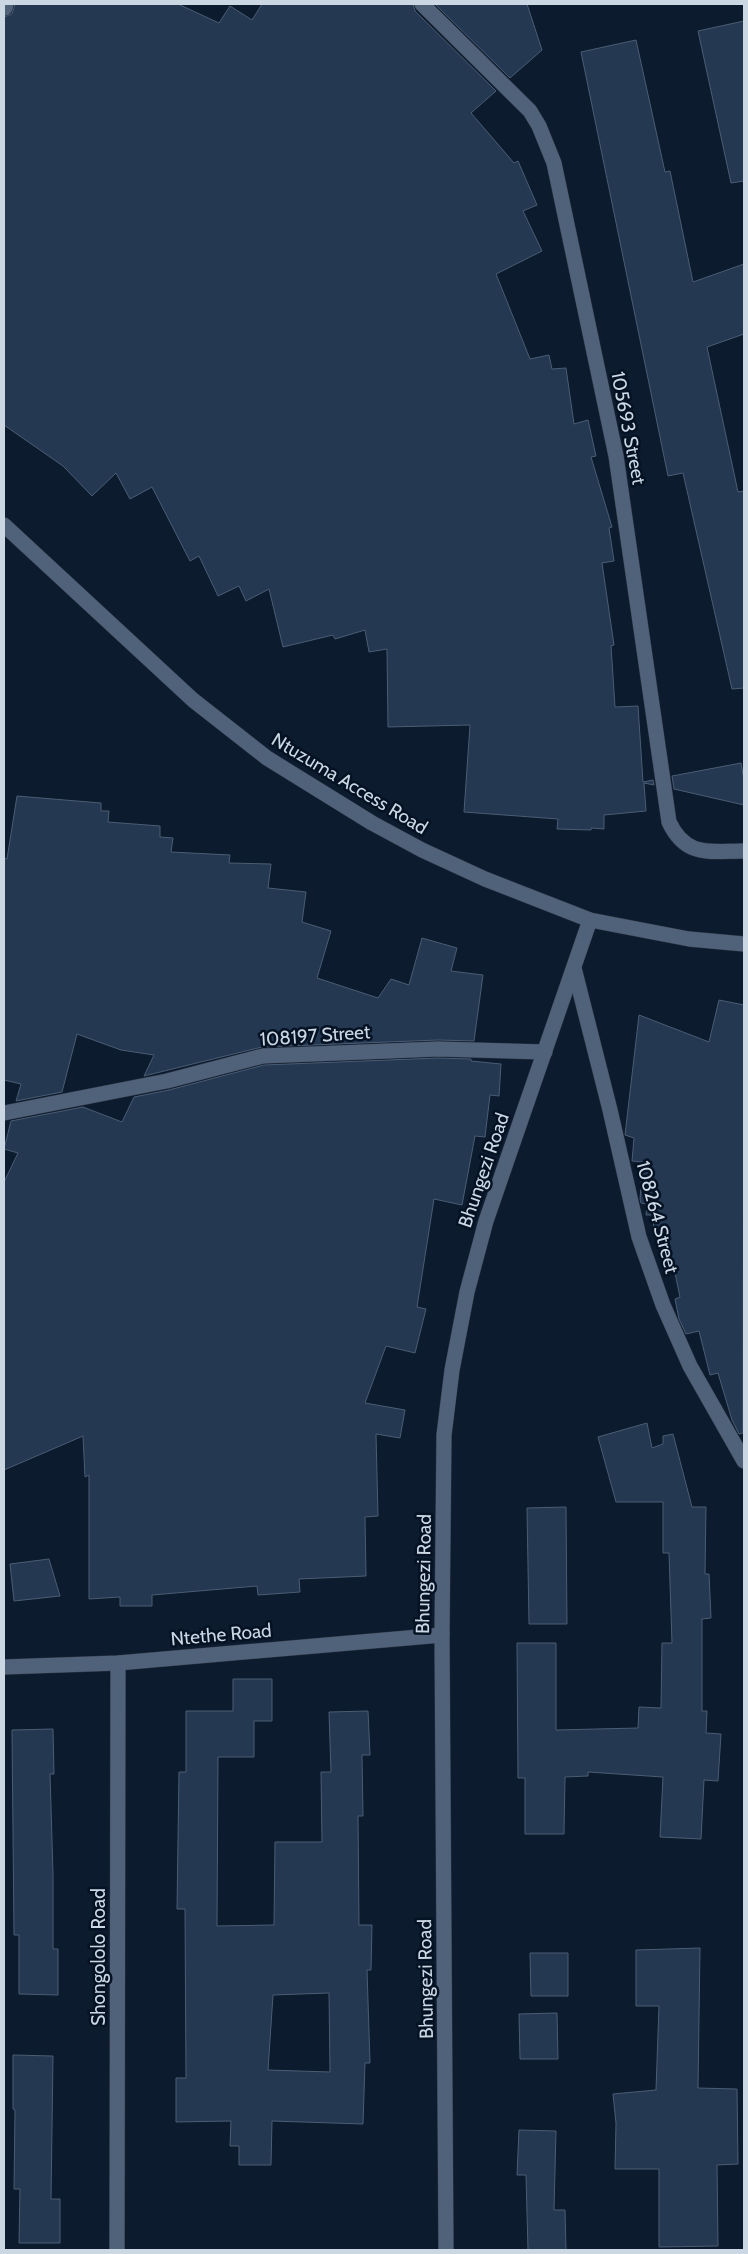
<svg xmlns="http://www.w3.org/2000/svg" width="748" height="2254" font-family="Cabin,sans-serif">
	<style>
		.building { fill: #243852; stroke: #4b5d73; fill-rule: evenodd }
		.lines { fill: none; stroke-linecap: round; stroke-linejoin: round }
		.minor-casing { stroke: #2d3343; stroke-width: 16 }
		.minor { stroke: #506279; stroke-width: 15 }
		.labels { text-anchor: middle; stroke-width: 5; stroke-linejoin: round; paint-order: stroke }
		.street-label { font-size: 19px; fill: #ccd7e4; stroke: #041224 }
	</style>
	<rect width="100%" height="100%" fill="#0c1b2e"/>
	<g class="building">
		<polygon points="15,4 178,4 219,23 230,6 252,20 262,4 413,4 415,11 496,91 471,113 514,163 518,161 537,205 523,211 542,251 496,274 530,359 549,355 552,369 566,368 574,424 588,420 596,456 591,457 612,527 609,528 614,561 602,563 614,645 611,646 615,707 638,706 643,782 653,780 654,785 644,783 646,811 604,815 604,829 591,828 591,830 557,829 558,819 464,812 470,725 388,727 387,649 369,652 365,630 335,639 333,635 283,647 269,589 246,601 239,586 218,596 199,556 190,561 152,487 130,499 116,473 92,496 63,466 4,425 4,17 12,14"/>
		<polygon points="435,4 527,4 542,50 510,78"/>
		<polygon points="744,21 744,181 731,183 698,31"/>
		<polygon points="636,40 665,172 670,171 693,282 744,264 744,334 707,347 738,492 744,491 744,688 732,689 683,473 668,476 581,52"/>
		<polygon points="741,763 744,780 744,805 674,789 672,776"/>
		<polygon points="17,796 101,803 101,811 109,811 108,822 160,826 160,837 173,838 171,852 230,855 229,863 271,864 268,888 306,892 302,922 331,931 317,978 378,998 391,979 409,985 422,938 457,948 451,971 483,975 474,1041 438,1040 262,1047 144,1076 154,1055 121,1050 77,1034 62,1092 16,1101 21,1084 4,1080 4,858 7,859"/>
		<polygon points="719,1000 744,1005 743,1433 739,1434 732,1420 718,1373 710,1375 699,1331 686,1334 679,1319 675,1299 680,1297 667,1235 653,1234 654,1215 646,1215 647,1204 641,1203 640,1199 643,1162 632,1161 634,1138 625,1135 639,1015 709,1042"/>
		<polygon points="438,1058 471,1059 471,1061 501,1064 499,1096 490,1095 485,1137 475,1136 462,1205 434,1199 417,1307 426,1309 415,1353 386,1346 365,1403 405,1410 400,1438 376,1434 378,1516 365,1517 366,1576 299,1579 300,1592 258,1595 257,1586 152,1595 152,1606 120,1606 120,1597 89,1599 89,1475 85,1477 83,1436 4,1470 4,1182 18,1153 4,1149 11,1121 83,1107 122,1122 134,1097 169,1090 264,1065"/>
		<polygon points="647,1423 652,1448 663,1444 663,1436 673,1434 692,1507 706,1507 705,1574 709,1574 711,1618 702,1619 702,1711 707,1711 706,1733 721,1734 718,1781 704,1780 701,1839 660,1837 663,1777 588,1772 588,1776 565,1777 564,1834 525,1834 525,1778 518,1778 517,1643 556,1643 556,1730 638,1728 639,1707 661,1708 662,1643 672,1643 669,1553 663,1553 663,1502 616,1502 598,1437"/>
		<polygon points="566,1507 567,1624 529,1624 527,1508"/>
		<polygon points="49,1559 60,1596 14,1601 10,1564"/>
		<path d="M233,1679H272V1721H254V1757H218L217,1926L274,1925L275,1842H322L321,1772H331L329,1712L368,1711L370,1755H362L363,1816H358L359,1925H372L371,1970H367L370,2063H365L363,2124L272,2121L271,2165H239V2146H230L231,2121L176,2122V2078H186L185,1909H177L179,1772H186V1711H233ZM329,1993L330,2072L268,2070L273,1995Z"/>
		<polygon points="53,1729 54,1774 50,1774 53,1874 53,1949 58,1949 58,1995 19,1994 19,1935 14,1935 12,1730"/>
		<polygon points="700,1948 698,2088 737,2089 738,2164 717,2165 718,2246 659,2247 659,2169 615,2169 616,2123 613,2094 656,2090 659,2006 636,2006 636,1950"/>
		<polygon points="530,1953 568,1953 568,1996 531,1996"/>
		<polygon points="557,2013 558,2059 520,2059 519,2014"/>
		<polygon points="13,2055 53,2056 51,2199 60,2199 60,2243 19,2243 20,2189 14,2189 15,2110 13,2109"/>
		<polygon points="519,2130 556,2131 554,2210 565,2210 566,2250 528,2250 526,2175 517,2175"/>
	</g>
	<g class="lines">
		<g class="minor-casing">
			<g id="minor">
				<path d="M422,4L530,111L539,126L554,163L616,456L669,822C686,858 710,851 744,851"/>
				<polyline points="5,8 6,4"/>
				<polyline points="4,525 193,700 267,758 372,823 422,850 485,879 590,920 689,939 744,944"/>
				<polyline points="574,968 610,1110 639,1237 663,1305 690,1366 744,1461"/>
				<polyline points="4,1113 167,1081 263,1056 438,1049 545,1052"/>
				<polyline points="4,1667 118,1663 442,1635"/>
				<polyline points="117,2250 118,1663"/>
				<polyline points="446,2250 442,1635 444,1435 452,1370 467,1292 486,1221 590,920"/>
			</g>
		</g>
		<use href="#minor" class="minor"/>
	</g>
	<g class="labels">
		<g class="street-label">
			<text transform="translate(629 428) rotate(79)" y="7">105693 Street</text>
			<text transform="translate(350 783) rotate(31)" y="7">Ntuzuma Access Road</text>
			<text transform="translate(315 1035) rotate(-4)" y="7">108197 Street</text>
			<text transform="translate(483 1170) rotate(-71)" y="7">Bhungezi Road</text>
			<text transform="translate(658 1217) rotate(75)" y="7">108264 Street</text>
			<text transform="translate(423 1574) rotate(-89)" y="7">Bhungezi Road</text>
			<text transform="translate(221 1634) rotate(-5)" y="7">Ntethe Road</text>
			<text transform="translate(98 1957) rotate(-90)" y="7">Shongololo Road</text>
			<text transform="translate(425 1979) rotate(-91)" y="7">Bhungezi Road</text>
		</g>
	</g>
	<rect width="748" height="2254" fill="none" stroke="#ccd7e4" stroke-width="10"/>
</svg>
